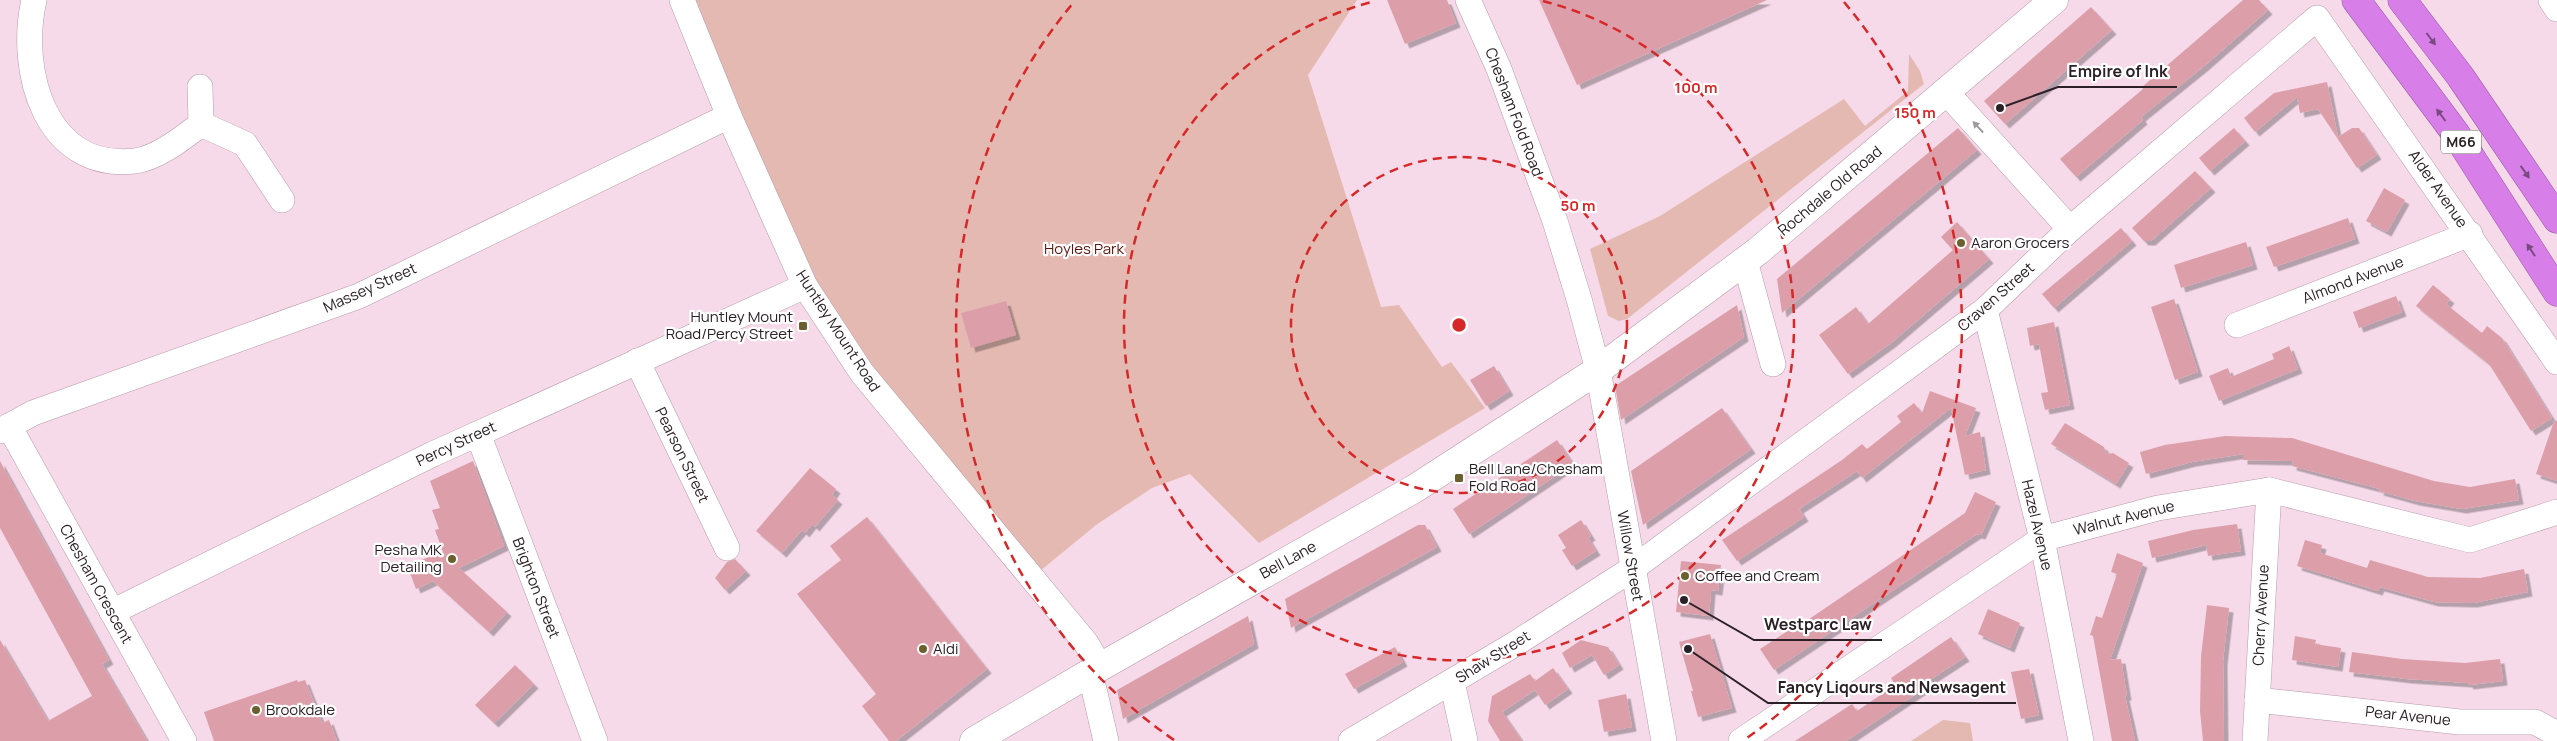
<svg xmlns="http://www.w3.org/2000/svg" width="2557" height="741" font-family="Manrope,sans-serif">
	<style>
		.green { fill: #e4b9b2 }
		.building { fill: #dc9faa; filter: url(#shadow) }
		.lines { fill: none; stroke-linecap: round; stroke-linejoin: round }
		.street-casing { stroke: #b69baa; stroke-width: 26 }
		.secondary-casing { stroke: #b69baa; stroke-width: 29 }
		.highway-casing { stroke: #9a5da5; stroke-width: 29 }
		.street { stroke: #fff; stroke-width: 25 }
		.secondary { stroke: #fff; stroke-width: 28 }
		.highway { stroke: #d77ee9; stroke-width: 28 }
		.oneway { fill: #784a7e }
		.oneway2 { fill: #9f9b9d }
		.ring { fill: none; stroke: #d62828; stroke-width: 2.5; stroke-dasharray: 9 6 }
		.poi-dot { fill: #6b602d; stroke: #fff; stroke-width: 2 }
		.labels { text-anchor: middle; stroke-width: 4.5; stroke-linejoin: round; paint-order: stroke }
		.shield { fill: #fff; stroke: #6a6367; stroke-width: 1 }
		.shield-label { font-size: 14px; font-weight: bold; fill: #2a2026 }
		.street-label { font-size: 15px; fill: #2a2026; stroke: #fff }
		.poi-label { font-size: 15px; fill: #2a2026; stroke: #fff; text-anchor: start }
		.park-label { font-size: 15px; fill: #5d160f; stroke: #fff }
		.centre { fill: #d62828; stroke: #fff; stroke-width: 2.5 }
		.ring-label { font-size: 15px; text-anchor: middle; font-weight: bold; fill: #d62828; stroke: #fff; stroke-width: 4.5; stroke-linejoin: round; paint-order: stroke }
		.leader { fill: none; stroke: #2a2026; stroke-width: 2 }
		.callout-dot { fill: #2a2026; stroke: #fff; stroke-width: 2 }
		.callout-label { font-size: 16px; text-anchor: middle; font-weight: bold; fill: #2a2026; stroke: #fff; stroke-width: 4.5; stroke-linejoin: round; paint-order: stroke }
	</style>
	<defs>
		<filter id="shadow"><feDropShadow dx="4.5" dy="4.5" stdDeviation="0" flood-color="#0004"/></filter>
	</defs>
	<rect width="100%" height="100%" fill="#f6dae9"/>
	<g class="green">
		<polygon points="688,0 1357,0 1308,75 1381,307 1399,305 1442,367 1451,362 1485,408 1259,543 1190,474 1152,488 1096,525 1040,571 805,286"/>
		<polygon points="1909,54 1920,71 1924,84 1627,319 1619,321 1608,316 1590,249 1660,216 1844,99 1865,126 1908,91"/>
		<polygon points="1943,720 1970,723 1973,741 1911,741"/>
	</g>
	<g class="building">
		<polygon points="1387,0 1447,0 1456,23 1405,44"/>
		<polygon points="1539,0 1767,0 1577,85"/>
		<polygon points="2243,0 2259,0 2268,10 2203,67 2141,117 2143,120 2076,177 2060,159 2143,89 2142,87"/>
		<polygon points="2091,7 2112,30 2005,124 1984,101"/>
		<polygon points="2327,82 2338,137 2352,128 2359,128 2377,155 2357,168 2318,109 2300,113 2297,97 2255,132 2244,118 2274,93"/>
		<polygon points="1958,128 1977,150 1782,313 1777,279"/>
		<polygon points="2234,128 2245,141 2210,171 2199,158"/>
		<polygon points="2195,171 2211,188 2151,241 2144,241 2132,228"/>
		<polygon points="2384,188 2405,200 2387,232 2366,221"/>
		<polygon points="2348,218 2355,239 2274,267 2266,247"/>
		<polygon points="1957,222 1989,259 1891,343 1848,374 1819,335 1856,307 1868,324 1953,250 1941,237"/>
		<polygon points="2121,228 2132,241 2054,308 2042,294"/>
		<polygon points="2246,242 2253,265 2181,288 2174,265"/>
		<polygon points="2433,285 2450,299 2446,304 2482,333 2487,326 2502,338 2552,418 2531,431 2489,364 2416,306"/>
		<polygon points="2396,296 2402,312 2359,328 2353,312"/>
		<polygon points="2174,299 2198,372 2175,380 2151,307"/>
		<polygon points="1006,301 1016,335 971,348 961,313"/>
		<polygon points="1737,305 1744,337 1621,420 1615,386"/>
		<polygon points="2054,322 2070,405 2045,410 2041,393 2048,392 2039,344 2030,346 2027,328"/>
		<polygon points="2289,346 2298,369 2219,401 2209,376 2228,368 2231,377 2274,359 2272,354"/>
		<polygon points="1494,366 1509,391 1486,406 1470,380"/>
		<polygon points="1930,391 1976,408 1965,436 1980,432 1986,470 1965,475 1951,408 1862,478 1857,471 1799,509 1804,517 1737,561 1722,540 1842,460 1862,444 1867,449 1901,422 1897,416 1914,403 1922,413"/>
		<polygon points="1722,408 1751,449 1643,525 1631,471"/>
		<polygon points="2554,421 2557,421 2557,481 2536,474"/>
		<polygon points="2065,423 2104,447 2106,454 2113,453 2129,463 2116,484 2051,444"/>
		<polygon points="2225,436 2292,438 2434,481 2470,487 2515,479 2519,500 2462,509 2415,501 2379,491 2380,489 2292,466 2293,461 2243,460 2243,454 2192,462 2146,474 2140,452 2165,445"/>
		<polygon points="1557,440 1573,464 1469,534 1453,509"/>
		<polygon points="0,461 109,660 102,664 147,741 0,741 0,640 48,721 92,696 0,528"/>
		<polygon points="473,461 504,546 459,568 507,612 489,632 433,581 416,589 407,565 443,552 435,530 439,529 432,510 440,508 430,481"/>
		<polygon points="810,468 836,489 832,495 838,500 815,527 812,524 805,533 802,530 782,553 756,531"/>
		<polygon points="1975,492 1996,502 1981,535 1977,534 1774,670 1760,649 1792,628 1793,630 1965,513"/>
		<polygon points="867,517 987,669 896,741 889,741 862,706 876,694 797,594 841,560 830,546"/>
		<polygon points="1581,520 1591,536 1588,538 1596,551 1572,566 1562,550 1566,548 1558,535"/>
		<polygon points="2237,524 2241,551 2208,556 2206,545 2152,558 2148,541 2193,530"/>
		<polygon points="1418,525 1425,525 1437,547 1291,628 1285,599"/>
		<polygon points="2305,540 2322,545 2320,553 2367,568 2370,560 2428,577 2480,578 2524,569 2528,592 2473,603 2434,602 2380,587 2378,591 2297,566"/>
		<polygon points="2117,553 2143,563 2110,660 2121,659 2127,696 2125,696 2135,741 2112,741 2093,636 2090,635 2096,616 2102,618 2117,574 2111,572"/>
		<polygon points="735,559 746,571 725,590 715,578 727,562"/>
		<polygon points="1681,561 1721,565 1718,591 1711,590 1709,616 1676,612"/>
		<polygon points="2207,605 2229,608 2223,661 2224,741 2203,741 2200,711 2201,656"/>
		<polygon points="1988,609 2020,623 2010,648 1978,634"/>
		<polygon points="1248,616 1254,644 1123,719 1117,690"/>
		<polygon points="1710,634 1732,708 1698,717 1691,691 1693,691 1679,642"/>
		<polygon points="2295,636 2316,640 2315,644 2341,648 2338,667 2292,660"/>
		<polygon points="1951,637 1965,657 1919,687 1922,690 1846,741 1795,741 1852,704 1857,711 1895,685 1891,678"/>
		<polygon points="1581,640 1608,647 1619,665 1604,675 1592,655 1570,668 1562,653"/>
		<polygon points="1395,647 1403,662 1354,689 1345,674"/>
		<polygon points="2352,652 2402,659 2465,663 2500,659 2503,681 2469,685 2468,683 2407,679 2349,672"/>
		<polygon points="515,665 534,684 494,723 475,705"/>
		<polygon points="1553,668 1568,689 1545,705 1535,690 1502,712 1522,741 1500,741 1488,721 1492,696 1530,674 1535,681"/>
		<polygon points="2029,669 2039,715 2021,719 2011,672"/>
		<polygon points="297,680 298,682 305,680 322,723 329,720 337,741 214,741 204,712"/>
		<polygon points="1626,694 1632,727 1604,732 1598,700"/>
	</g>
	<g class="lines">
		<g class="street-casing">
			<g id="street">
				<path d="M34,0C18,71 45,171 135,161C158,158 184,137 201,124L200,87"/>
				<polyline points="682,0 729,116 805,286 862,373 1086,643 1100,667"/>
				<polyline points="1468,0 1499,69 1555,221 1579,299 1598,370 1664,741"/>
				<polyline points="2551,0 2557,9"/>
				<polyline points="1947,93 2070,229"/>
				<polyline points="201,124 245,144 282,200"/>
				<polyline points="1745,261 1773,364"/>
				<polyline points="1985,310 2042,539 2081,741"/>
				<polyline points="2237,325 2470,234"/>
				<polyline points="637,361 727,548"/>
				<polyline points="9,426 184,741"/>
				<polyline points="0,431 33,413 359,296 729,116"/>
				<polyline points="478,434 595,741"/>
				<polyline points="112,612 433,454 805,286"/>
				<polyline points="1086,675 1094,689 1106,741"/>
				<polyline points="1452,682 1465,741"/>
				<polyline points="2257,700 2460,722 2535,722 2557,734"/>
				<polyline points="1351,741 1515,644 1632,569 1985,310 2070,229 2317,18 2557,362"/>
				<polyline points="1741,741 2042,539 2158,508 2269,490 2470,540 2557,512"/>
				<polyline points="2255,741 2269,490"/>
			</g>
		</g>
		<g class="secondary-casing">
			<polyline id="secondary" points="974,741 1086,675 1414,489 1598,370 1758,251 2054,0"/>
		</g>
		<g class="highway-casing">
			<g id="highway">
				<polyline points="2356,0 2456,134 2557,292"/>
				<polyline points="2402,0 2460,76 2557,219"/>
			</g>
		</g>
		<use href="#street" class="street"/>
		<use href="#secondary" class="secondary"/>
		<use href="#highway" class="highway"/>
	</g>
	<defs><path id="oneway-solid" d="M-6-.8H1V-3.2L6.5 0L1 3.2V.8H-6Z" transform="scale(1.25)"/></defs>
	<g class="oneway">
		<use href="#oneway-solid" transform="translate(2431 39) rotate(53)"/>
		<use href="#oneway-solid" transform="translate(2441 115) rotate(-127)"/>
		<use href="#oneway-solid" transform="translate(2525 172) rotate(55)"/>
		<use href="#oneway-solid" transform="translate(2531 250) rotate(-123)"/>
	</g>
	<use class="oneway2" href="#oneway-solid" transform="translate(1978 127) rotate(-133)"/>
	<g class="ring">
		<circle cx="1459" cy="325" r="168"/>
		<path d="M1543 1A335 335 0 1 1 1375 1"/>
		<path d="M1174 740A503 503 0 0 1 1074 2M1844 2A503 503 0 0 1 1744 740"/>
	</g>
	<g class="poi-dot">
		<circle cx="1961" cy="243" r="5"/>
		<rect x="798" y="321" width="10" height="10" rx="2.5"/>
		<rect x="1454" y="473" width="10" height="10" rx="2.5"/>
		<circle cx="452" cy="559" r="5"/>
		<circle cx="1685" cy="576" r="5"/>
		<circle cx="923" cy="649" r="5"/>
		<circle cx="256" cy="710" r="5"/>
	</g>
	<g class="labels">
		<rect class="shield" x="2441" y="130.5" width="40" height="23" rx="4"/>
		<g class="shield-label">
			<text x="2461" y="147">M66</text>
		</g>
		<g class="street-label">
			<text transform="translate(1514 112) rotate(69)" y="5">Chesham Fold Road</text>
			<text transform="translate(2438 189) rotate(55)" y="5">Alder Avenue</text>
			<text transform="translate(1830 191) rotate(-40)" y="5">Rochdale Old Road</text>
			<text transform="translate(2353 280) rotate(-21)" y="5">Almond Avenue</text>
			<text transform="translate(370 288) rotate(-24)" y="5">Massey Street</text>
			<text transform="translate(1996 297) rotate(-41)" y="5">Craven Street</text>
			<text transform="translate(838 331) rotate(57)" y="5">Huntley Mount Road</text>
			<text transform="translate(456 444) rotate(-25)" y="5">Percy Street</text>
			<text transform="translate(682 455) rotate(64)" y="5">Pearson Street</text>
			<text transform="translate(2124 518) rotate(-14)" y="5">Walnut Avenue</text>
			<text transform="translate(2037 525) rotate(77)" y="5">Hazel Avenue</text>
			<text transform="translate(1630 556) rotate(80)" y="5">Willow Street</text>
			<text transform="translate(1288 560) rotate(-29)" y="5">Bell Lane</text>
			<text transform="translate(96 584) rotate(61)" y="5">Chesham Crescent</text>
			<text transform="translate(536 588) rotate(69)" y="5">Brighton Street</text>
			<text transform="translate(2261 615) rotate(-87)" y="5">Cherry Avenue</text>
			<text transform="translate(1493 657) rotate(-32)" y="5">Shaw Street</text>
			<text transform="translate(2408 716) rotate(6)" y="5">Pear Avenue</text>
		</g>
		<g class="poi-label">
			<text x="1971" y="248">Aaron Grocers</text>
			<text x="793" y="322" text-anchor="end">Huntley Mount<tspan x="793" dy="17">Road/Percy Street</tspan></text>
			<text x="1469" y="474">Bell Lane/Chesham<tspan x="1469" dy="17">Fold Road</tspan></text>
			<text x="442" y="555" text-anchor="end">Pesha MK<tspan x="442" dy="17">Detailing</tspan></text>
			<text x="1695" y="581">Coffee and Cream</text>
			<text x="933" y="654">Aldi</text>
			<text x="266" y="715">Brookdale</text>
		</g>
		<g class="park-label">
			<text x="1084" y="254">Hoyles Park</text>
		</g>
	</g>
	<circle cx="1459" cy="325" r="8" class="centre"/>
	<g class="ring-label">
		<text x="1696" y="93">100 m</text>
		<text x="1915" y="118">150 m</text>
		<text x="1578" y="211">50 m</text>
	</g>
	<path class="leader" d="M2000 108L2058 87H2177M1684 600L1754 640H1882M1688 649L1768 703H2016"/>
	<g class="callout-dot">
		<circle cx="2000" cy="108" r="5"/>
		<circle cx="1684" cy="600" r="5"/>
		<circle cx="1688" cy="649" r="5"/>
	</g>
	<g class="callout-label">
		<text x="2118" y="77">Empire of Ink</text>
		<text x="1818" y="630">Westparc Law</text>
		<text x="1892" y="693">Fancy Liqours and Newsagent</text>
	</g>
</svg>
